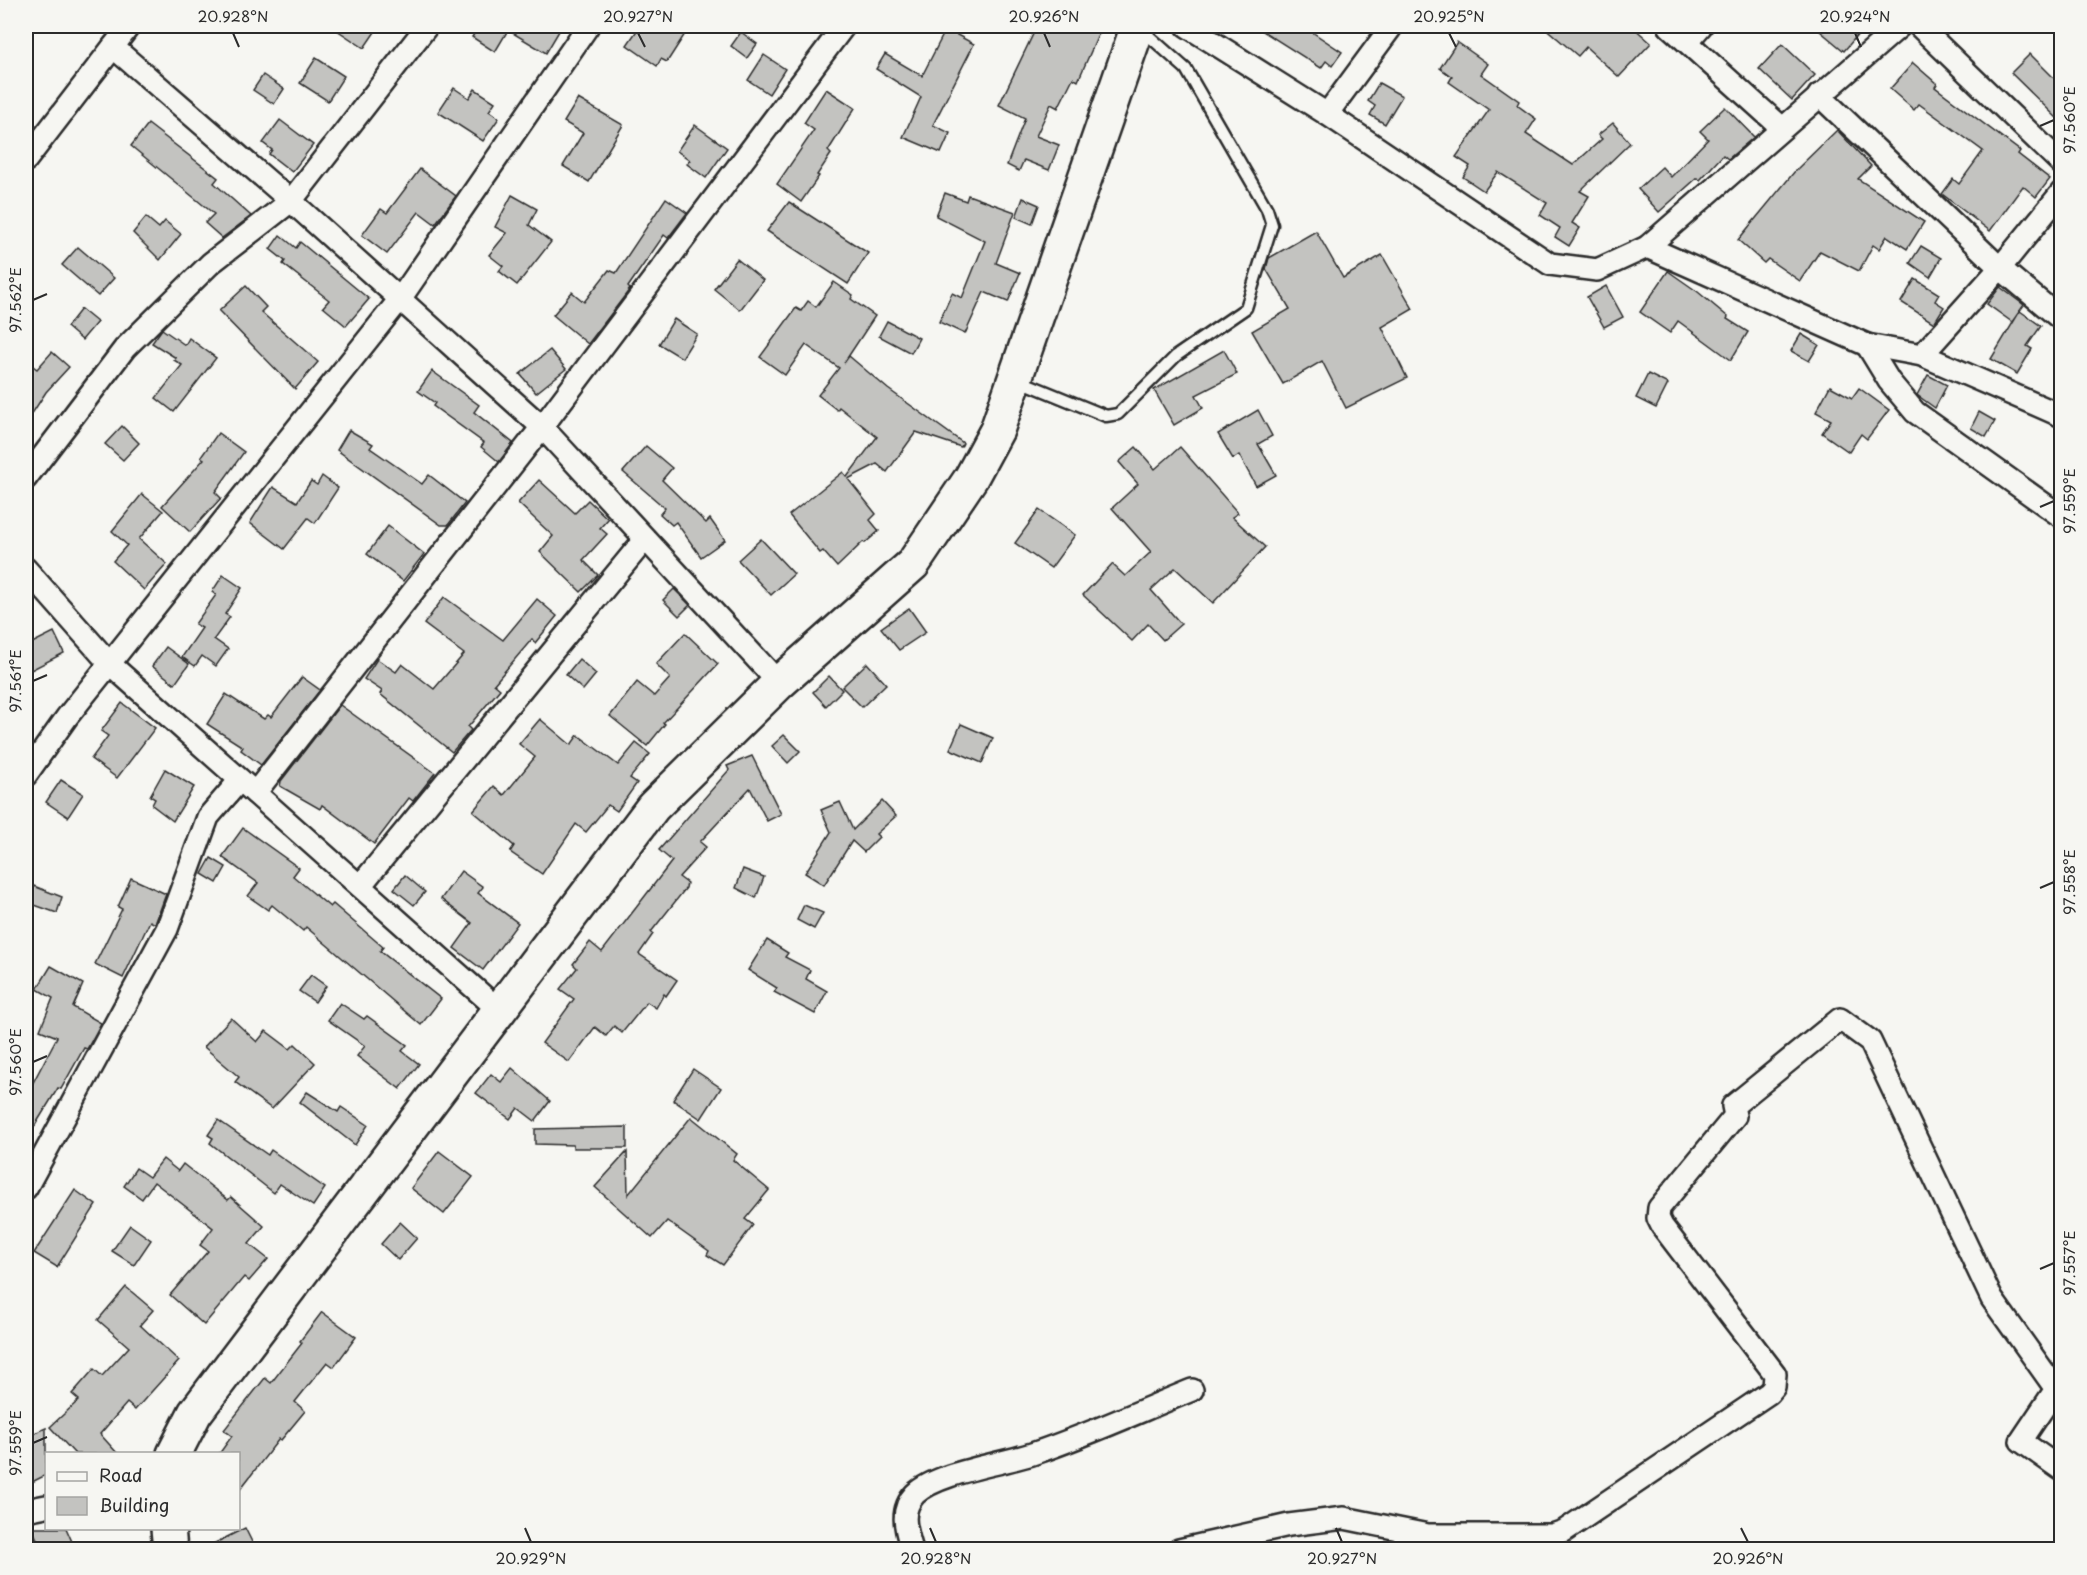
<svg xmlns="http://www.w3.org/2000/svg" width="2087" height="1575" font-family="'Playpen Sans',sans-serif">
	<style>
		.building { fill: #c3c3c0; stroke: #2b2b2b; stroke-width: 1.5 }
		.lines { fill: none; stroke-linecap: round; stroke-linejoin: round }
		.service-casing { stroke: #2b2b2b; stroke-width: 15 }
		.minor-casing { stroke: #2b2b2b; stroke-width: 26 }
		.trunk-casing { stroke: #2b2b2b; stroke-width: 38 }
		.service { stroke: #f6f6f2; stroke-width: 10 }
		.minor { stroke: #f6f6f2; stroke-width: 21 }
		.trunk { stroke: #f6f6f2; stroke-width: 33 }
		.ticks { fill: none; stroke: #2b2b2b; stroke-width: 2 }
		.neatline { fill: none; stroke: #2b2b2b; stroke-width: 2 }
		.ticks-label { font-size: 15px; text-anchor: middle; fill: #2b2b2b }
	</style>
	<rect width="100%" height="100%" fill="#f6f6f2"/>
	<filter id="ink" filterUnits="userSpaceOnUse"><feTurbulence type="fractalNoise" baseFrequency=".0167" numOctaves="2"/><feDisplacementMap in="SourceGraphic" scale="12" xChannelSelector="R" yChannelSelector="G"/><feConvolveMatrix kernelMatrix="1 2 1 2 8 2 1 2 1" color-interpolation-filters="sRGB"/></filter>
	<g filter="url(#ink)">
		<g class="building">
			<polygon points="331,26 379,26 364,48"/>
			<polygon points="479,26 562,26 546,53 508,30 495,52 472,37"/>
			<polygon points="640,26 673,26 685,34 667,62 661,59 657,66 627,45"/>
			<polygon points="1037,26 1102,26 1078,81 1073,78 1058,108 1051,104 1036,136 1059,145 1049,170 1024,160 1019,171 1007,165 1025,118 999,105"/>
			<polygon points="1255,26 1303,26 1342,52 1332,66 1326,61 1321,68"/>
			<polygon points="1543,26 1632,26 1651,43 1619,77 1586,47 1578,56"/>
			<polygon points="1814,26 1865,26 1844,51"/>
			<polygon points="946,29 974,44 933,125 950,133 941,153 903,137 921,97 876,69 885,54 922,76"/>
			<polygon points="741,32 757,44 747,58 731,46"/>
			<polygon points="1457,42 1488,64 1481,74 1519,101 1517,105 1536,119 1526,134 1573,165 1602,139 1598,135 1613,123 1630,143 1580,191 1589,196 1572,223 1580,228 1569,246 1555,237 1560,228 1540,215 1547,203 1498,172 1484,191 1463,177 1470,166 1456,157 1489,110 1449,82 1452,77 1440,68"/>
			<polygon points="1782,44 1815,75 1792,100 1759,69"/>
			<polygon points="2030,54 2061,85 2061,122 2011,73"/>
			<polygon points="764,55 785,69 769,94 748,80"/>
			<polygon points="316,58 344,76 328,101 300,83"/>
			<polygon points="1913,63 1937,84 1935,87 2020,151 2018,154 2050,179 2036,197 2023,186 1990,231 1942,194 1953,179 1959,184 1983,151 1919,104 1914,110 1890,89"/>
			<polygon points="263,75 284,89 274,104 253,90"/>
			<polygon points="1379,83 1402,96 1385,124 1370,115 1375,106 1368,101"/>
			<polygon points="454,88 469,98 475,89 495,102 489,111 499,118 483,141 438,112"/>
			<polygon points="826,89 855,108 828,151 831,154 817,175 819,176 801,202 777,184 814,130 804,123"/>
			<polygon points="578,99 623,125 589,182 563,166 583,133 564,122"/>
			<polygon points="1725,107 1754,137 1728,159 1723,155 1700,180 1697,178 1659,212 1638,189 1662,167 1671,177 1708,139 1700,131"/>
			<polygon points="280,120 313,145 292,172 269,154 272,150 263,143"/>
			<polygon points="148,124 218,178 214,183 251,216 222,238 205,223 214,214 131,146"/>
			<polygon points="695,125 727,148 706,178 687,164 690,160 677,151"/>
			<polygon points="1837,130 1871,166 1858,179 1924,222 1907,249 1887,236 1879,249 1873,245 1859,271 1820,251 1800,281 1768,259 1764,263 1738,240 1795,171"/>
			<polygon points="420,169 456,196 435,224 419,212 387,254 362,235 381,209 387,213"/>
			<polygon points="945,193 966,201 968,195 1015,212 996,263 1020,273 1008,302 984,292 965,334 939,322 952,293 962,298 985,241 936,216"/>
			<polygon points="512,195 537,209 529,225 551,242 517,285 499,271 503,266 489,255 507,233 495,227"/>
			<polygon points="666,198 687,213 668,238 664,235 628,287 630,289 588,344 553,315 572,292 584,302 609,270 616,273"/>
			<polygon points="1023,198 1039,205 1032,224 1016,217"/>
			<polygon points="789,202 868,253 848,284 767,231"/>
			<polygon points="146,217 159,228 165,221 181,234 160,260 133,233"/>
			<polygon points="1316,231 1343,278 1382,255 1413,309 1382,327 1407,378 1346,408 1322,361 1283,384 1252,331 1290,309 1266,269 1269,258"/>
			<polygon points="280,235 296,248 300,242 369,299 346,326 323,307 329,300 283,264 285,261 270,249"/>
			<polygon points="1921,246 1941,258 1930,277 1910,263"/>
			<polygon points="78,247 114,278 98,296 62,265"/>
			<polygon points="737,259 763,280 740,310 714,289"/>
			<polygon points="1668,271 1698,292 1728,317 1727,319 1748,332 1731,360 1678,321 1670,333 1640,312"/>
			<polygon points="1915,279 1939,294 1935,301 1944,307 1934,323 1901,302"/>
			<polygon points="834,282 853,295 851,299 875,316 844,363 849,356 888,389 963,443 961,447 916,432 887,472 877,464 848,479 876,514 870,520 879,531 865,543 863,542 837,567 823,551 820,553 789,515 843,472 847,477 877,437 839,407 837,410 818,395 839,368 806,345 785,375 760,357 796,308 801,311 808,301 816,307"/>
			<polygon points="246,286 266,307 261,312 318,362 295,389 219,311"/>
			<polygon points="1606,286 1623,317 1604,327 1587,297"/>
			<polygon points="2000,287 2024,305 2012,322 1987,304"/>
			<polygon points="81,309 97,322 82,340 67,327"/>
			<polygon points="2020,311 2041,326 2027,346 2032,349 2017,374 1991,359"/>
			<polygon points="674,319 697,334 682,358 659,344"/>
			<polygon points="887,321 919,338 911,353 879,336"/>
			<polygon points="162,329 185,345 189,338 216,358 174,412 156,398 182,365 174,360 176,358 152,343"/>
			<polygon points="1801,334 1819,345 1809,361 1791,351"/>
			<polygon points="550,350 566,369 536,393 520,374"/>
			<polygon points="1224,350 1237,374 1196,395 1203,408 1174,425 1154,390"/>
			<polygon points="52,352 69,367 46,392 26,423 26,361 37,369"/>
			<polygon points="432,371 479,405 474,412 513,443 499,462 481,447 484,443 433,406 435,403 418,391"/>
			<polygon points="1648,374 1668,384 1656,408 1636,398"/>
			<polygon points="1928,375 1947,385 1935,408 1917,395"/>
			<polygon points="1830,386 1852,398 1859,388 1889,410 1867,439 1861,434 1849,452 1822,433 1831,420 1816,412"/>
			<polygon points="1258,410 1272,436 1258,444 1276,475 1256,486 1239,455 1233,459 1218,434"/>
			<polygon points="1979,412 1995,421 1986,437 1971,428"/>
			<polygon points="122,426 139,443 123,460 105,444"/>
			<polygon points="349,430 373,444 370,448 422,484 429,475 465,503 448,525 441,525 337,450"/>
			<polygon points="218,433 244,452 215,492 221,498 190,532 162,506 204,459 201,457"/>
			<polygon points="646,446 672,468 662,480 706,523 710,519 725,540 701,557 676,522 672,525 660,514 665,508 623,472"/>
			<polygon points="1136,447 1155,469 1180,447 1238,513 1232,517 1265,547 1213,603 1175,568 1151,590 1181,624 1163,640 1148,624 1132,641 1083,595 1112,564 1125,576 1151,552 1112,508 1138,484 1119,462"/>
			<polygon points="322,476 338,488 315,523 308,518 284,549 250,523 273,487 297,502 311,481 317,485"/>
			<polygon points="539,480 575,513 588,500 608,519 600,528 607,534 583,560 598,575 581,592 540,552 553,536 518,503"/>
			<polygon points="142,494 163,511 139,539 167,564 144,590 113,561 127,545 112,531"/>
			<polygon points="1039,510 1075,535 1051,568 1015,543"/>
			<polygon points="388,526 424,554 403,581 367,554"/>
			<polygon points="761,539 794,574 771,595 738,560"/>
			<polygon points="223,575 242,588 225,614 230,617 214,639 228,649 216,666 202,656 195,666 182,657 202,628 195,624 216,595 212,592"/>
			<polygon points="674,589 690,605 679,616 663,600"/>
			<polygon points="444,597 503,640 537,599 557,616 535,643 532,639 494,684 500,689 468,727 471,730 452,752 380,694 382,691 364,679 377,659 396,672 402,664 434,689 464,654 424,624"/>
			<polygon points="909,608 926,632 899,650 881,628"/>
			<polygon points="54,632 64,653 31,670 26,658 26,646"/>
			<polygon points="685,633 718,664 663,723 665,724 647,746 610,716 637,682 654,696 670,678 656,664"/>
			<polygon points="166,647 189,664 175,684 152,666"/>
			<polygon points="579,659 596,674 583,690 566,675"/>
			<polygon points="867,663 886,684 862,707 842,687"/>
			<polygon points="829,676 842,690 826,706 813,692"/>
			<polygon points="302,677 320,690 261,765 241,750 243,747 207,724 226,694 264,719 268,715 271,717"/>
			<polygon points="122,703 155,728 117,778 91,759 108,736 101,731"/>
			<polygon points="340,705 435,773 413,801 409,798 374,844 322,805 320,809 280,786 281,781"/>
			<polygon points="540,719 571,745 578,735 618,765 636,743 650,754 630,778 637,783 617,811 608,805 586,832 576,824 542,874 510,852 514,846 473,811 494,786 504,795 535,757 519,744"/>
			<polygon points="961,724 993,738 982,763 950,749"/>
			<polygon points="784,735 800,751 788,763 772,746"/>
			<polygon points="752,756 781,814 767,821 750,788 700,842 706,847 679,877 687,883 686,888 651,932 653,934 639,954 677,980 666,996 664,994 656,1008 647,1002 622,1033 614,1026 606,1036 595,1027 569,1062 542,1043 574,999 560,989 577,968 573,964 590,942 602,952 672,861 659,850 729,770 727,766"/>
			<polygon points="165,769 194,787 173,821 152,805 155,799 150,796"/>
			<polygon points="61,780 83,794 68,817 46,802"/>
			<polygon points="882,801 896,816 876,834 879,837 864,852 852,841 824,885 805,873 831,832 821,810 840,802 853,830"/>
			<polygon points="243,828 299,868 293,876 330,907 333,904 383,947 380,951 441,999 421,1025 306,927 303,931 272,905 268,910 248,896 258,883 222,857"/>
			<polygon points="211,858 226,867 217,883 202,874"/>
			<polygon points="743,869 764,877 756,898 736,888"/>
			<polygon points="461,871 483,887 478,893 518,923 483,970 454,948 472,923 441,899"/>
			<polygon points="405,875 425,892 414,905 394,889"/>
			<polygon points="131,878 166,894 155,924 150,921 123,978 95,964 122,909 118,907"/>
			<polygon points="26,883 62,897 57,913 26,902"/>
			<polygon points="804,905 823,913 814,929 797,920"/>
			<polygon points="767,940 788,953 785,957 810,970 806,979 827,991 815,1014 774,992 777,988 748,970"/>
			<polygon points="51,966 83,984 73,1007 101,1023 87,1049 84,1048 61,1089 58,1088 26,1140 26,1096 57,1037 40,1030 53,998 37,989"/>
			<polygon points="311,975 326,986 315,1002 299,991"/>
			<polygon points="340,1003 364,1019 367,1016 407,1045 402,1051 419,1064 400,1089 357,1056 365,1046 328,1020"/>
			<polygon points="231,1018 257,1042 266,1031 290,1049 295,1044 315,1063 272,1109 235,1082 239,1077 204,1047"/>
			<polygon points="512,1068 550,1101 535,1121 518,1108 510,1119 476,1093 491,1074 501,1082"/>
			<polygon points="693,1069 721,1088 701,1119 673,1100"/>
			<polygon points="307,1092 338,1112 341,1107 368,1125 355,1145 300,1102"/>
			<polygon points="691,1117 737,1154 733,1160 769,1190 745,1219 753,1225 723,1265 707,1255 709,1251 667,1221 652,1238 595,1187 627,1152 628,1195"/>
			<polygon points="218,1120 268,1155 271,1150 325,1188 313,1206 280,1184 274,1193 210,1143 213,1138 208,1135"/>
			<polygon points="627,1127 627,1148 573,1148 573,1145 535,1144 535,1129"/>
			<polygon points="439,1151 473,1177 444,1214 411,1188"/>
			<polygon points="163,1159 178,1171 183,1164 228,1200 231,1197 264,1226 249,1244 268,1259 249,1281 244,1277 204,1325 170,1295 208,1251 200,1245 213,1228 154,1182 142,1199 124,1186 136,1168 149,1177"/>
			<polygon points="75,1190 96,1205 57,1267 34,1253"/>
			<polygon points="400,1222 417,1238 398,1260 381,1244"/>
			<polygon points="130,1225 151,1240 134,1265 112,1251"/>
			<polygon points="126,1287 153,1310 140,1325 179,1361 135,1410 127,1403 100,1434 118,1454 75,1454 50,1427 79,1400 72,1394 94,1369 102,1376 129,1347 98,1320"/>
			<polygon points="322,1312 356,1337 334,1367 327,1362 295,1402 305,1411 281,1440 279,1439 238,1492 238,1454 219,1454 232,1436 224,1430 265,1378 271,1383 302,1343 300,1341"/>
			<polygon points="46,1428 46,1475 26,1485 26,1437"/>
			<polygon points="32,1528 66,1528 73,1544 61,1550 42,1550"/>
			<polygon points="245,1528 256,1550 201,1550"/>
		</g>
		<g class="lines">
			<g class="service-casing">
				<polyline id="service" points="1018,380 1106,416 1118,414 1176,356 1246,308 1272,225 1267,209 1186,69 1141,29"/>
			</g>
			<g class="minor-casing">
				<g id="minor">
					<polyline points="129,26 113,47 291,201 542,427 779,683"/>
					<polyline points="1187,26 1327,114 1550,264 1597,270 1647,247 1900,26"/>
					<polyline points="1669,26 1781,127"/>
					<polyline points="1919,26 2062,164"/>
					<polyline points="1687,42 1701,26"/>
					<polyline points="1819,95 2000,268 2062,320"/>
					<polyline points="1327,114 1392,26"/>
					<polyline points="26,160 113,47"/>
					<polyline points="1647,247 1867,345 1922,355 2062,416"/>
					<polyline points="1867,345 1889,381 1915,412 2062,517"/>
					<polyline points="1922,355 2000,268 2062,192"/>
					<polyline points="26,478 125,348 211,263 291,201 427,26"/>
					<polyline points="26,569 110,664 500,1011"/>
					<polyline points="26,775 67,717 400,299 588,26"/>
					<polyline points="255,793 542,427 844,26"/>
					<polyline points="360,886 645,539"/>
					<polyline points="26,1188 167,929 208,817 240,780"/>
					<polyline points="26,1510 46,1506"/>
					<path d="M912,1550C906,1530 899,1511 915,1494C938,1472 1003,1464 1035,1453C1088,1435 1140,1411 1192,1390"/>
					<polyline points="1179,1550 1289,1525 1344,1518 1428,1535 1552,1535 1564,1531 1769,1393 1774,1387 1775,1374 1662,1226 1658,1218 1659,1208 1735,1116 1733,1106 1840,1019 1870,1041 1992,1299 2056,1389 2021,1441 2062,1470"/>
				</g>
			</g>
			<g class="trunk-casing">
				<g id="trunk">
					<polyline points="174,1454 195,1413 653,807 779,683 913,564 971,478 997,430 1138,26"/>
					<polyline points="168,1528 170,1550"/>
				</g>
			</g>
			<use href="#service" class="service"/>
			<use href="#minor" class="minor"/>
			<use href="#trunk" class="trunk"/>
		</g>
	</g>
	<path class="ticks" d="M233,33L239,47M638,33L645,47M1044,33L1050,47M1449,33L1456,47M1855,33L1861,47M2040,126L2054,120M33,300L47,294M2040,507L2054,501M33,681L47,675M2040,888L2054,882M33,1062L47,1056M2040,1269L2054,1263M33,1443L47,1437M525,1528L531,1542M930,1528L936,1542M1336,1528L1342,1542M1741,1528L1748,1542"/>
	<rect width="2087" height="1575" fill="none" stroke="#f6f6f2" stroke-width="66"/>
	<rect x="45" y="1452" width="195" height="78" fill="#f6f6f2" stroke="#a5a5a2" stroke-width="1.5"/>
	<rect x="57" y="1472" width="30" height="9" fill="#f6f6f2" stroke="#a5a5a2" stroke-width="1.5"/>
	<text x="99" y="1482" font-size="18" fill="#2b2b2b">Road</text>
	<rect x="57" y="1497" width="30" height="18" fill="#c3c3c0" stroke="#a5a5a2" stroke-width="1.5"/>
	<text x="99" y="1512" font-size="18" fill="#2b2b2b">Building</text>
	<rect x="33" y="33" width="2021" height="1509" class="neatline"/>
	<g class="ticks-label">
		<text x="233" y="22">20.928°N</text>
		<text x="638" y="22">20.927°N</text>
		<text x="1044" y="22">20.926°N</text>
		<text x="1449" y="22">20.925°N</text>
		<text x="1855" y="22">20.924°N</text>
		<text transform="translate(2070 120) rotate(-90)" y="5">97.560°E</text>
		<text transform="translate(16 300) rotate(-90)" y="5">97.562°E</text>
		<text transform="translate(2070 501) rotate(-90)" y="5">97.559°E</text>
		<text transform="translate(16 681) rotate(-90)" y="5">97.561°E</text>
		<text transform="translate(2070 882) rotate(-90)" y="5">97.558°E</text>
		<text transform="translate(16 1062) rotate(-90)" y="5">97.560°E</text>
		<text transform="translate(2070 1263) rotate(-90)" y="5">97.557°E</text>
		<text transform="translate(16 1443) rotate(-90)" y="5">97.559°E</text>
		<text x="531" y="1564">20.929°N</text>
		<text x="936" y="1564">20.928°N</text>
		<text x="1342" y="1564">20.927°N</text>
		<text x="1748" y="1564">20.926°N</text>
	</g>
</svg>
